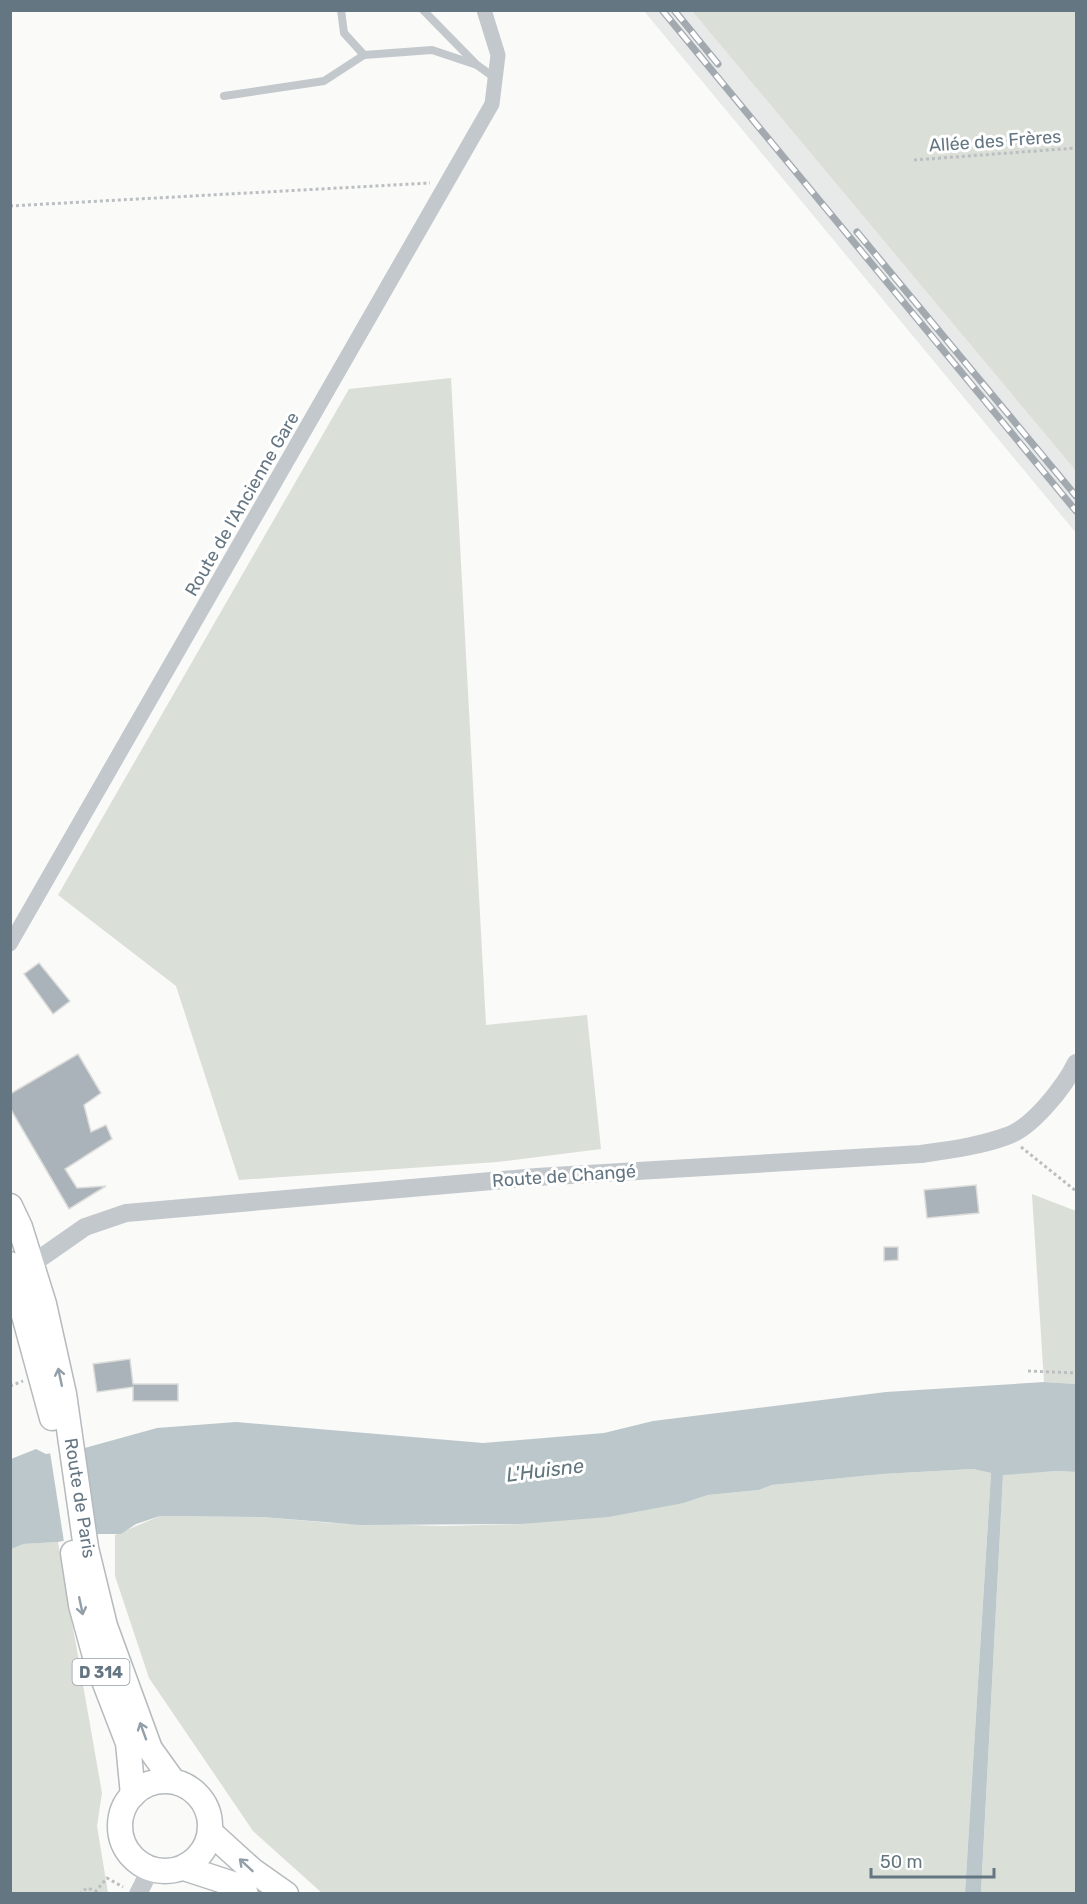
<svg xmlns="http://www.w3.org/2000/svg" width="1087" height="1904" font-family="Rubik,sans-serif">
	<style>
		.built { fill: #e8e9e9 }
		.green { fill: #dadfd7 }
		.water { fill: #bbc7cb }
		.pier { fill: #fafaf8 }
		.building { fill: #aab3b9; stroke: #dcdcda; stroke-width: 1.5 }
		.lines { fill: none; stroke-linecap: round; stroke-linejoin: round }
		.primary-casing { stroke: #b5babe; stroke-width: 27 }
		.path { stroke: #bbbfc2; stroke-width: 3; stroke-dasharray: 3 3; stroke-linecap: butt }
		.service { stroke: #c3c8cc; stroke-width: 8 }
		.minor { stroke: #c3c8cc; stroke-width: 15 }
		.tertiary { stroke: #c3c8cc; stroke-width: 18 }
		.primary { stroke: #fff; stroke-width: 24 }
		.rail-casing { stroke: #a2aab0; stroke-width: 7 }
		.rail { stroke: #fff; stroke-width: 4.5; stroke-dasharray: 14; stroke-linecap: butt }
		.oneway { stroke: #939fa8 }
		.labels { text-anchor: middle; stroke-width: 6; stroke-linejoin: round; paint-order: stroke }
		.shield { fill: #fff; stroke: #939fa8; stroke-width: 1.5 }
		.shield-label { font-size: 16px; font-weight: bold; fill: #657683 }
		.street-label { font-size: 18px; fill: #657683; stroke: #fff }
		.water-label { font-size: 20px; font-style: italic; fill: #60757c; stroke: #fff }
	</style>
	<rect width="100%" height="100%" fill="#fafaf8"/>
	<polygon class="built" points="644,11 692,11 1076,471 1076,533"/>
	<g class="green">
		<polygon points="692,11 1076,11 1076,471"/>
		<polygon points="451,378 486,1025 587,1015 601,1149 497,1162 239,1180 176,986 58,895 349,389"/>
		<polygon points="1032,1194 1076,1211 1076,1384 1044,1382"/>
		<polygon points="973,1469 991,1473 965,1893 322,1893 253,1831 149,1678 115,1576 115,1535 160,1516 262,1517 331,1523 444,1526 521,1524 684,1503 708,1495 759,1490 772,1485 881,1474"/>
		<polygon points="1057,1471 1076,1472 1076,1893 981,1894 1003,1474"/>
		<polygon points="58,1542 102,1793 97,1826 108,1893 11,1893 10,1549 22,1544"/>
	</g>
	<polygon class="water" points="1044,1382 1076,1384 1076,1472 1057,1471 1003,1475 981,1893 965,1893 991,1473 973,1469 882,1474 772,1485 759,1490 708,1495 684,1503 608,1517 521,1524 361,1525 262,1517 160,1516 136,1524 121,1534 97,1534 58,1542 23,1544 11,1549 11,1459 36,1449 46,1454 81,1449 157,1428 236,1422 483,1443 604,1433 653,1421 886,1392"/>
	<polygon class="pier" points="82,1447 96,1537 64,1542 50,1452"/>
	<g class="building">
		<polygon points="39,963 70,1001 53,1014 24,974"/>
		<polygon points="78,1054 101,1093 84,1105 91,1132 106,1125 112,1139 65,1169 77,1188 106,1186 69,1209 10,1108 10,1094"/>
		<polygon points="976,1185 979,1213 927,1218 924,1190"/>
		<polygon points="884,1247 898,1247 898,1260 884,1261"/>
		<polygon points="130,1359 133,1384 178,1384 178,1401 133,1401 133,1387 97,1392 93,1364"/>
	</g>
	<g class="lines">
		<g class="primary-casing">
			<g id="primary">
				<polyline points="10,1206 20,1227 44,1304 64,1394 86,1548 105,1626 150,1749 173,1781"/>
				<polyline points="10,1264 52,1418"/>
				<polyline points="73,1553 81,1605 96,1660 128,1743 133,1795"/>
				<circle cx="165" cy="1826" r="45"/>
				<polyline points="210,1832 252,1870 286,1894"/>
				<polyline points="184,1868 233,1884 246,1894"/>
			</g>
		</g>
		<g class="path">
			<polyline points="914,160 1076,148"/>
			<polyline points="10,206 430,183"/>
			<polyline points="1021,1147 1076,1191"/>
			<polyline points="1028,1371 1076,1373"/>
			<polyline points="10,1386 23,1381"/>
			<polyline points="79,1894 87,1888 96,1891 107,1878 123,1887"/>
		</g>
		<g class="service">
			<polyline points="341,10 344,33 364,55"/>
			<polyline points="423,10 477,65 495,78"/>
			<polyline points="224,96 324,81 364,55 432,50 477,65"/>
		</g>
		<polyline class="minor" points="10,944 492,104 498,55 484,10"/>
		<g class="tertiary">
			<path d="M32,1264L85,1227L126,1213L537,1177L921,1154C949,1150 980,1146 1007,1136C1032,1128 1065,1086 1076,1063"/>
			<polyline points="138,1894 146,1878 147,1868"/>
		</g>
		<use href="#primary" class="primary"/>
		<g class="rail-casing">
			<g id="rail">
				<polyline points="662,10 1076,511"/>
				<polyline points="674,10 718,64"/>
				<polyline points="857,232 1076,496"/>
			</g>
		</g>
		<use href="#rail" class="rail"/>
	</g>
	<defs><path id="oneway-shaft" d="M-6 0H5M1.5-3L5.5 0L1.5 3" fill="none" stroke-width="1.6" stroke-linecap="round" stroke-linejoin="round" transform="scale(1.5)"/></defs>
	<g class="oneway">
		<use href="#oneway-shaft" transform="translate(60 1377) rotate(-102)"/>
		<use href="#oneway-shaft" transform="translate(81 1606) rotate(78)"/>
		<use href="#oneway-shaft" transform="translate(143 1731) rotate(-110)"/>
		<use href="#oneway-shaft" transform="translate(246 1865) rotate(-137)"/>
	</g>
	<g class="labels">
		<rect class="shield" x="72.5" y="1659" width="57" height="26" rx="4.5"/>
		<g class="shield-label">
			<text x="101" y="1678">D 314</text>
		</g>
		<g class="street-label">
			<text transform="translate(995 141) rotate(-4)" y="6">Allée des Frères</text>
			<text transform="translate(242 504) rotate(-60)" y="6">Route de l'Ancienne Gare</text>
			<text transform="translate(564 1176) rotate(-4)" y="6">Route de Changé</text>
			<text transform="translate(80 1498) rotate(81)" y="6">Route de Paris</text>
		</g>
		<g class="water-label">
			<text transform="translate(545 1470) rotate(-7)" y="7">L'Huisne</text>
		</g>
	</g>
	<rect width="1087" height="1904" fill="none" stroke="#657683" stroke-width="24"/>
	<path d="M871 1868v9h123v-9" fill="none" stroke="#657683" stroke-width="3"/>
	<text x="880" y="1868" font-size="18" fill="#657683" stroke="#ffffff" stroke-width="4.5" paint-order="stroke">50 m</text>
</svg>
